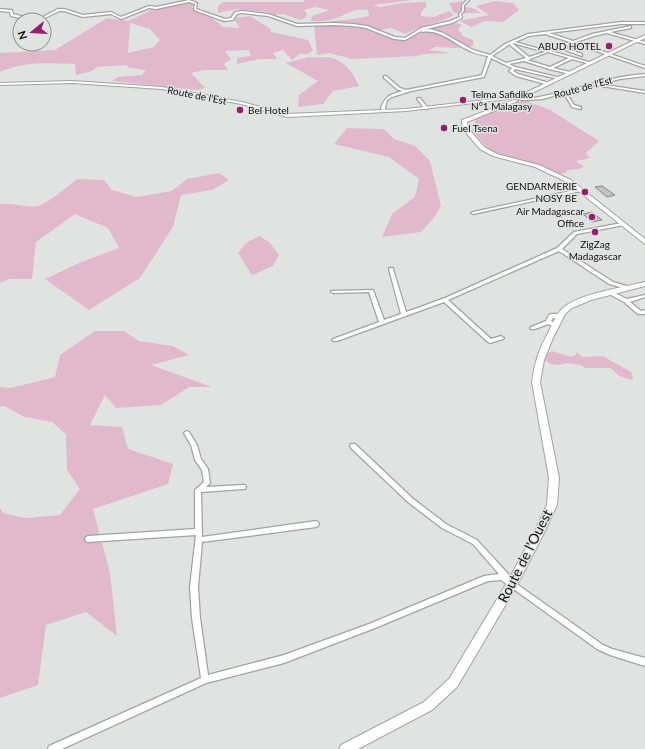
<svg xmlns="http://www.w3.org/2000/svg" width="645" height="749" font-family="Lato,sans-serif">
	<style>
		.green { fill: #e2b8cd; fill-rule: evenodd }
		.building { fill: #c1c4c1; stroke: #858885 }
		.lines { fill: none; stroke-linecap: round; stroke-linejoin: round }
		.minor-casing { stroke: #a0a4a1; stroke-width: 2.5 }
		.secondary-casing { stroke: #a0a4a1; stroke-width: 2 }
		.minor { fill: #fff; fill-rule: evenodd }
		.secondary { fill: #fff; fill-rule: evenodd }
		.poi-dot { fill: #9b1b70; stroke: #e0e4e1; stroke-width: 1.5 }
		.labels { text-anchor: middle; stroke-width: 3; stroke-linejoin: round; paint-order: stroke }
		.far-poi-label { font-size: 10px; fill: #0f1110; stroke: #e0e4e1; text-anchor: end }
		.far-street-label { font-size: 10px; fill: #0f1110; stroke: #e0e4e1 }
		.near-street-label { font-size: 14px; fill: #0f1110; stroke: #e0e4e1 }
	</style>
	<rect width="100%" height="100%" fill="#e0e4e1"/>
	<g class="green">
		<path d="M304,0H413L373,5L380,7L403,3L426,2V7L421,12V16L434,17L449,11L454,15C438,24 421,25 405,34L391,28L375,31L396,40H406L427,27L455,22L462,25L458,29L463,36L473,40V46L455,48L435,47L429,50L451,53L424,54L417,56L352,59L330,53L317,55L314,23L354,19L369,16L368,10C350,8 346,16 330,20C324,22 317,21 311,21L312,16L330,10L315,7L304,10L307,14L306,17L301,20L283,14L274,15L267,12L237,9L218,13V6L223,2H304Z"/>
		<polygon points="462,1 463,6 475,9 481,13 454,13 449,3"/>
		<polygon points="495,1 513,3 519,10 503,22 484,21 471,27 460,21 489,15 476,6"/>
		<path d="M182,3H195L192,7L195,11L213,19L223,27L240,28L233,18L250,16L271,29V32L308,40L313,50L308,54H300L292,60L283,50L273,53L277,59H259L237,64V58L250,56L249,50L225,51L231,59L224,64L228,70H203L191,73L205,88L197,90L112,81L118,77L142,75L146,70L130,68L126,65L97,67L92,71L76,75L75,64C50,63 23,61 0,72V53L55,50L107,18L128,21L156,8ZM130,23L150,29L160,40L154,47L128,53Z"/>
		<path d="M308,57C314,58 319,57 324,57C342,57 353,72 359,86L333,91L323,104L298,107L299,95L318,81L286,63Z"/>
		<polygon points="524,100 550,110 599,141 586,153 590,158 576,161 584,167 579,169 567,170 567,172 557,175 528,161 490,151 472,130 476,119"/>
		<polygon points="347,128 384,129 394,139 415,146 430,161 441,206 432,220 421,232 382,237 392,214 415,197 419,179 389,157 334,144"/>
		<path d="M219,173L229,180L212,190L181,195L173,227L140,278L89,310L45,279L79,263L119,248L108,228L75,214L36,242L32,279H9L0,283V204C11,203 31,208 38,206C50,202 67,187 77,179L104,180L112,190L137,197L172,191L187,179Z"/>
		<polygon points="259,236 269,242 279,255 273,266 252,275 238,253 246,243"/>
		<polygon points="95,331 124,331 139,341 173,346 189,355 151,365 212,387 189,387 161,405 116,408 105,395 90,425 122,427 128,449 173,464 168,484 93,509 110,573 117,636 86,612 46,625 38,685 0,698 0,508 3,513 25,518 60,515 80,489 67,470 66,434 52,422 25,417 4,406 0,407 0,387 10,388 55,377 60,355"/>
		<polygon points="552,351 571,357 577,354 576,351 582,357 603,356 631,372 633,378 631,380 619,376 611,368 585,368 581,365 567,363 559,365 550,364 544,359 543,356"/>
	</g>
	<g class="building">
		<polygon points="602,186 615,195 607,197 595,187"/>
		<polygon points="592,212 602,220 592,222 583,214"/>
	</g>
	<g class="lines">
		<g class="minor-casing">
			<g id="minor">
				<path d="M189,0L197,3L196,9L225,19L231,18L235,12L242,11L268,14L297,24L334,23L353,24L367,26L395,37L405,38L421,28L450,21L460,17L459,14L462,11V5L467,0H469L464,5V11L461,14L462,18L452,23L422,30L430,29L443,33L473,50L490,55L505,44L528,34L621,22H645V24H621L549,33L573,41L592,34L631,26V28L610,32L645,42V44L607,33L594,36L576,42L645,66V68L573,43L563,47L582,54V56L560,48L551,51L592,63L590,64L572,59L553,68L570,72V74L549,69L524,61L509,64L515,67L561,78L559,79L515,69L513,71L518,74L549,83V85L516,76L509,71L512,68L491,58L484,77L411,91L392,97L387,100L385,108L386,111L384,112L382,111L381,108C386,95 390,95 403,91L398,90L384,78V76H386L400,88L406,90L482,75L488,56C482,55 476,54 470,51C454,44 441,29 422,32L421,31L405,40L394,39L366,28L353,26L334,25L297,26L268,16L242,13L237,14L233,20L224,21L194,10L195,4L189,2L156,9L149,8L121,19L111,14L83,17L64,11H59L41,20H29L11,16L10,12L0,11V9L12,10L13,14L29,18H41L58,9H64L83,15L111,12L121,17L149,6L156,7ZM545,34L570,42L559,46L548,43V45L556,47L547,51L515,42L529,36ZM512,43H513L545,52L529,57ZM510,44V45L526,58L506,63L492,56ZM548,52L569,58L550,67L527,60H530V59Z"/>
				<path d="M645,74V76L620,79L599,84L645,91V93L595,85L566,93L574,105L581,107V109H580L572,107L565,95L563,93L543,99L528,100H521L519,99C524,97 529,98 534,98C539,97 544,96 549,95C581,88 612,76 645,74Z"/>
				<polygon points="418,98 420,98 428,108 427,109 425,109 417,99"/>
				<polygon points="580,189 582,190 581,191 473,214 471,213 473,212"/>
				<path d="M622,223L624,224V225L577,234L562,249L613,282L630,287V289H628L609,284L559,251L448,300L491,339L501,336L504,338L503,339L490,343L488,342L444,302L337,341H333L332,340L333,339L379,322L369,292L333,293L331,292V291L373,290L384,320L401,314L389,269V268H393V269L406,312C419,308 433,302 445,298L557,248L574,232Z"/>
				<polygon points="609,292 613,292 627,299 645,295 645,297 630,302 641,311 645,310 645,314 638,314 624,302 609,294"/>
				<polygon points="551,314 561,314 564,316 561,318 553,318 551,321 559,326 558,327 554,327 548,324 535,329 531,329 530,328 531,327 546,321 549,315"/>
				<polygon points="187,431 189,432 197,445 201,459 208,469 210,483 206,487 243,485 245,485 246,487 245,489 243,489 201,492 202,537 316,521 318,522 319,524 318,526 316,527 202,542 198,587 200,618 208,675 284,655 369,624 484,576 499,574 473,544 442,528 408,502 351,448 350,446 351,444 355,444 412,498 446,524 477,540 511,577 511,580 603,645 612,649 645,658 645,666 610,655 597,649 501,580 488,581 375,628 284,663 206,683 62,749 48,749 49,746 201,678 192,618 190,587 196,535 88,542 86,541 85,539 86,537 88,536 195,529 195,490 204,482 202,470 195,460 191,445 184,433 185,432"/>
			</g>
		</g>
		<g class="secondary-casing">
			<g id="secondary">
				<polygon points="645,35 645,38 524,97 406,111 287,117 241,104 162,89 72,83 0,85 0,83 72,81 162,87 242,102 287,114 406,109 513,97 521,95"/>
				<polygon points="514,100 518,101 467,122 468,128 484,147 497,154 539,165 571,180 645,239 645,244 567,182 535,167 493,156 480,149 462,128 462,120"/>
				<path d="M645,282V286L591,300L572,308L565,314L553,338L544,360L540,382L559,478L557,505L545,531L516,587L457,687L432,710L358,749H339L341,745L424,702L449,679L508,581L535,531L547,505L549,478L532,382C534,365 539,349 547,335C552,326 555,315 563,308C578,294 624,287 645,282Z"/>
			</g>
		</g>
		<use href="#minor" class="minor"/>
		<use href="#secondary" class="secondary"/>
	</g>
	<g class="poi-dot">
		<circle cx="609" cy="46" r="4"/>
		<circle cx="463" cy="100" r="4"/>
		<circle cx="240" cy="110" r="4"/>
		<circle cx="444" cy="128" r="4"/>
		<circle cx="585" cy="192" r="4"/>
		<circle cx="592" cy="217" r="4"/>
		<circle cx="595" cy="232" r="4"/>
	</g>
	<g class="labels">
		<g class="far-poi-label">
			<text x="601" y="50">ABUD HOTEL</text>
			<text x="471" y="98" text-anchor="start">Telma Safidiko<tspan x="471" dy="12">N°1 Malagasy</tspan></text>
			<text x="248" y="114" text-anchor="start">Bel Hotel</text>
			<text x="452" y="132" text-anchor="start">Fuel Tsena</text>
			<text x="577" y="190">GENDARMERIE<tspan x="577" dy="12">NOSY BE</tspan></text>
			<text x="584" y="215">Air Madagascar<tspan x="584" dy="12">Office</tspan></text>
			<text x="595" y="248" text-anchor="middle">ZigZag<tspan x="595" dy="12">Madagascar</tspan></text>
		</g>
		<g class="far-street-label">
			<text transform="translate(583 87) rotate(-15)" y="4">Route de l'Est</text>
			<text transform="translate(197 95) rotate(11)" y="4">Route de l'Est</text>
		</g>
		<g class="near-street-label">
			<text transform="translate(525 556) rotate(-63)" y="5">Route de l'Ouest</text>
		</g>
	</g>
	<g transform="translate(32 32) rotate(252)"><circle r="19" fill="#e0e4e1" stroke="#8c908d"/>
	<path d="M0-3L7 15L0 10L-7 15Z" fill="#9b1b70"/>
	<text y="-6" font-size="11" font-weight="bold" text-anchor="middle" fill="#0f1110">N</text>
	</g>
</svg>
